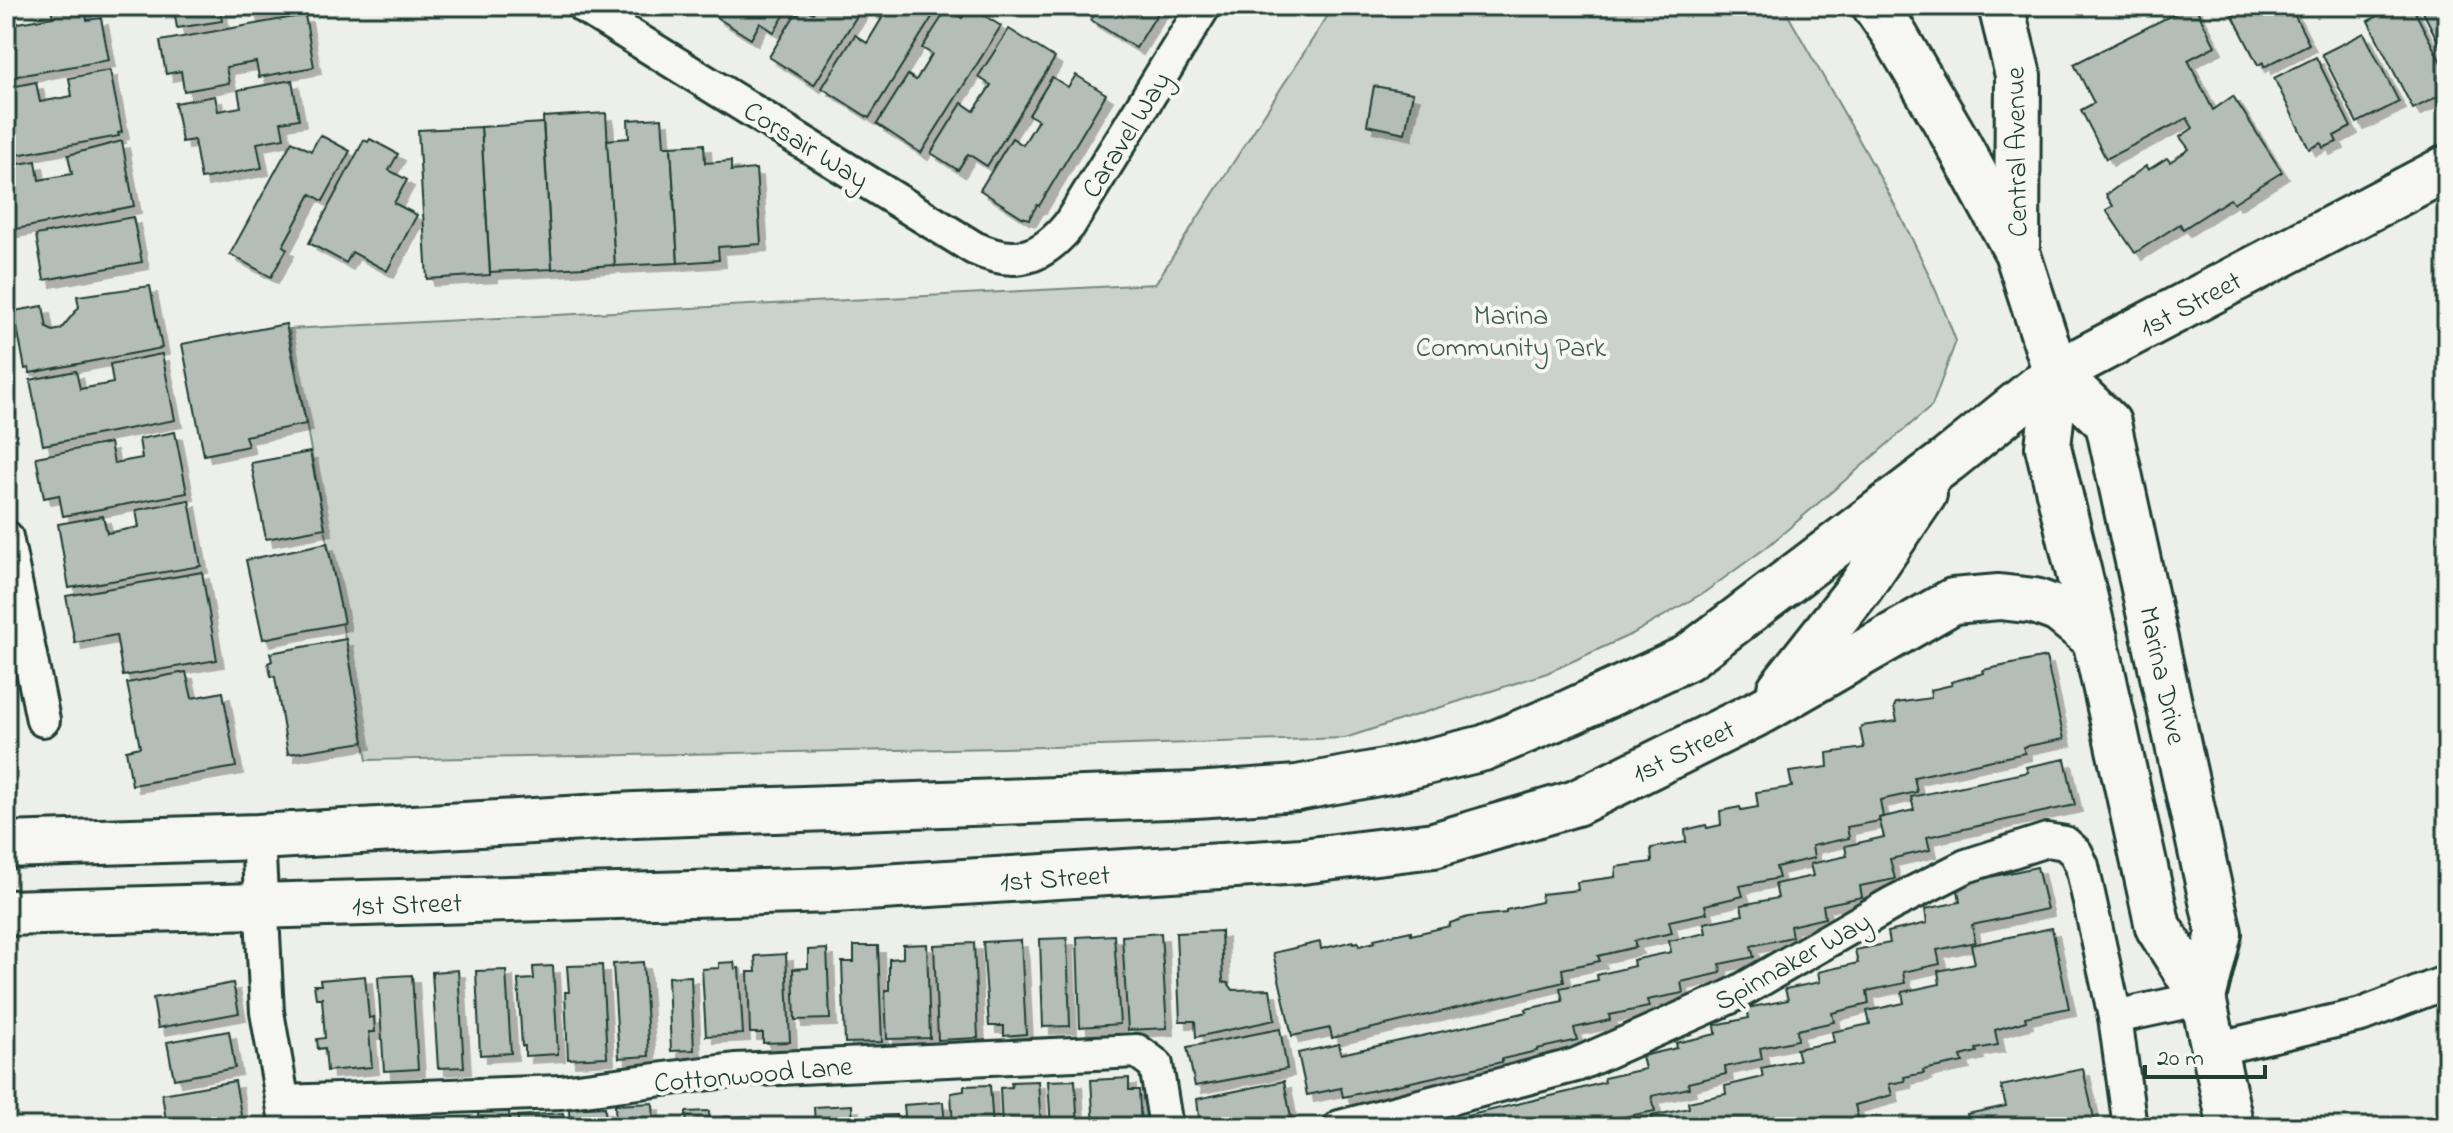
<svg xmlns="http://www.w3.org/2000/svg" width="2453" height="1133" font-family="'Indie Flower',sans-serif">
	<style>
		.green { fill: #cbd2cc; stroke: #758880; stroke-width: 2 }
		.building { fill: #b4bdb8; stroke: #1f3d34; stroke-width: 2; filter: url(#shadow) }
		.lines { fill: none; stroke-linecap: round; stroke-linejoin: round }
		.street-casing { stroke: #1f3d34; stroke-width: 38 }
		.secondary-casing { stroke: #1f3d34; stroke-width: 50 }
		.street { stroke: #f6f6f2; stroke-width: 32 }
		.secondary { stroke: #f6f6f2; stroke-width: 44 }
		.labels { text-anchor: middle; stroke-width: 8; stroke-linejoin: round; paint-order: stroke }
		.street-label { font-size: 28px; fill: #1f3d34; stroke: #f6f6f2 }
		.park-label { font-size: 28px; fill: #415b52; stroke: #f6f6f2 }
	</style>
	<defs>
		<filter id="shadow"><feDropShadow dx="7" dy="7" stdDeviation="0" flood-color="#0004"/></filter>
	</defs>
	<rect width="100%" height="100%" fill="#edefea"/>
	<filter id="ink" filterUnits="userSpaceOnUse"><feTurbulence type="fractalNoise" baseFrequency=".0125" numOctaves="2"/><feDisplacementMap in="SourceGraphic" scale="16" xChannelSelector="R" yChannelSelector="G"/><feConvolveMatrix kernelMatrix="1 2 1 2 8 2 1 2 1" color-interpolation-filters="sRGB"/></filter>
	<g filter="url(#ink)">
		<path class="green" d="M1334,6H1783C1844,116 1913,223 1956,341L1932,406L1767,547L1705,592L1634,633L1547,673L1345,738L1101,746L367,760L289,329L1155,284Z"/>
		<g class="building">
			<polygon points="66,6 84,6 87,20 101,18 109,60 6,78 6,31 13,29 12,24 53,17 51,9"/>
			<polygon points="158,6 242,6 220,10 222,21 177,28 174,9 159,12"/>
			<polygon points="249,6 304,6 251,16"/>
			<polygon points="723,6 790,6 774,32 760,23 751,39 716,17"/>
			<polygon points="817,6 863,6 814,85 769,57 796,13 798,15 803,8 813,13"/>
			<polygon points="873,6 939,6 869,118 822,88 855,35 867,43 882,18 870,11"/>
			<polygon points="969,6 1001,26 921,153 877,124 908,75 916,80 932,54 922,48 947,9 962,18"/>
			<polygon points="1099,6 1162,6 1136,48 1091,20"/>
			<polygon points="2190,6 2195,6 2215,46 2188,60 2213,110 2233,96 2282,172 2233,203 2230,199 2183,229 2180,224 2135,253 2106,210 2113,206 2106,195 2146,166 2148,170 2167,158 2170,162 2189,149 2180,137 2193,128 2187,118 2106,159 2081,110 2094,103 2074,64"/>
			<polygon points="2228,6 2290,6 2309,44 2264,67 2263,62 2258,65"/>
			<polygon points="2398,6 2412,6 2447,74 2447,92 2413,109 2368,21"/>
			<polygon points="2420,6 2447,6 2447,59"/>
			<polygon points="305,15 314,67 259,77 256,62 226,67 229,83 184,91 181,71 166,74 160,41"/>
			<polygon points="1009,29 1055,58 987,166 968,154 958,170 931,153 962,103 974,111 991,85 978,77"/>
			<polygon points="2364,33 2399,102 2357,123 2322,54"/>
			<polygon points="2316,57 2351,127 2334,136 2337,142 2323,148 2321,143 2309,149 2274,78"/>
			<polygon points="110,70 122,132 118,133 119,136 6,157 6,88 36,82 40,102 72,96 69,78"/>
			<polygon points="1076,75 1106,94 1039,206 1037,205 1029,219 1022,217 980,190 1012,138 1023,145 1038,120 1029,115 1052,77 1068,87"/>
			<polygon points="292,80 299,119 281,122 284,138 257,143 262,168 201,179 194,140 182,142 175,103 215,96 218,111 241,107 238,90"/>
			<polygon points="1374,86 1413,93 1405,133 1367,125"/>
			<polygon points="606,113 615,265 552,269 543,117"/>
			<polygon points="662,118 664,146 671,146 678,263 615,266 607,140 629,138 628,120"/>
			<polygon points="543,123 552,269 490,272 481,127"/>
			<polygon points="481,127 490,275 427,279 418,130"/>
			<polygon points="320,135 350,151 323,201 311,194 283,246 287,249 271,277 230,254 292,141 311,151"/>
			<polygon points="370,139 398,154 389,170 407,180 394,203 417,215 387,271 352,252 346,263 309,243 364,140 368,142"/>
			<polygon points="122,141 134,206 6,231 6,166 36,161 39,180 72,174 68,155"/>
			<polygon points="704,144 705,163 731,161 731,171 756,169 761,244 718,247 719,260 678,263 671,146"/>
			<polygon points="133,217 142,262 44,280 36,235"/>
			<polygon points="150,286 162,348 30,373 29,368 25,369 14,311 43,306 47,328 53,331 61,329 79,307 77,296"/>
			<polygon points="286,324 306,424 245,436 248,446 204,455 182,344"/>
			<polygon points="162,354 175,420 43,445 30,380 76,371 80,389 113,383 110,364"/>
			<polygon points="175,432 187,493 63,516 59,495 44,498 36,457 110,443 114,463 142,458 139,439"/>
			<polygon points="310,452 325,528 266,539 251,463"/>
			<polygon points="189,500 201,566 69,588 58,524 103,516 107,533 139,527 136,510"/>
			<polygon points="327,543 344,623 263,639 246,560"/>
			<polygon points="202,572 217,660 123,676 116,635 75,643 66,596"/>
			<polygon points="346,639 364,742 288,754 275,677 271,676 268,663 272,661 270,653"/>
			<polygon points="2046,657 2064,739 2023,747 2025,753 1914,777 1917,792 1880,800 1883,817 1879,818 1880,821 1847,827 1849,838 1812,846 1814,858 1776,867 1779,878 1740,886 1743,896 1705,905 1707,913 1669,921 1672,933 1634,941 1636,947 1598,956 1600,961 1562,969 1564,982 1332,1038 1330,1028 1292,1036 1273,953 1320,942 1321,949 1353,941 1353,943 1358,942 1359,946 1375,942 1374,939 1411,931 1411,935 1450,926 1450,923 1468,917 1506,913 1506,910 1541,902 1542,894 1578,890 1577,882 1615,877 1616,867 1652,862 1651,848 1686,842 1685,830 1706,825 1707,828 1721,825 1720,811 1740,807 1741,810 1758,807 1756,792 1792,787 1789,772 1828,767 1827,753 1864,748 1860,729 1862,726 1897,721 1894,707 1896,703 1931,698 1930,690 1952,685 1951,682 1984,673 1983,670"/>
			<polygon points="186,672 192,698 223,692 236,767 132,785 126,750 140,747 127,683"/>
			<polygon points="2065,759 2075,805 1927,837 1930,850 1890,859 1895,879 1860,886 1862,897 1823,905 1825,918 1790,926 1792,937 1751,946 1754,957 1720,964 1721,973 1681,982 1683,993 1647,1000 1649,1007 1609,1015 1610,1020 1574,1028 1577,1040 1537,1049 1537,1051 1502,1059 1502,1062 1343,1097 1341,1088 1307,1095 1298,1053 1339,1044 1341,1054 1489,1021 1527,1012 1526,1009 1563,1001 1560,988 1598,980 1597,975 1634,966 1633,960 1671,952 1669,941 1706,933 1704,923 1743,915 1741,905 1778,898 1775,884 1813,876 1810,864 1847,856 1845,846 1884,837 1879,818 1914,810 1911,797 2028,772 2026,767"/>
			<polygon points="2037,867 2047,909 1972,925 1975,942 1937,950 1940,964 1903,972 1905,983 1867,991 1869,1004 1832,1013 1834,1022 1797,1030 1798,1040 1760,1048 1762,1059 1725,1067 1726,1074 1688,1083 1689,1088 1652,1096 1655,1111 1618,1118 1619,1123 1602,1127 1420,1127 1572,1091 1605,1082 1604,1078 1645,1069 1642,1056 1677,1048 1676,1043 1716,1034 1715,1025 1749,1018 1747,1008 1788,1000 1785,989 1820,982 1818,972 1858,963 1855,950 1890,943 1888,932 1927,923 1925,909 1960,902 1957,884"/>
			<polygon points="2052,928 2069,1008 2025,1017 2026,1021 1995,1030 1998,1045 1976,1049 1977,1052 1961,1056 1963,1062 1923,1070 1924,1073 1904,1077 1905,1081 1889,1084 1892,1095 1855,1105 1860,1126 1654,1127 1652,1116 1689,1108 1688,1102 1726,1094 1725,1086 1763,1077 1761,1068 1799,1060 1796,1049 1834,1042 1832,1032 1870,1024 1867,1011 1904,1003 1902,992 1940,984 1938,971 1975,963 1971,945"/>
			<polygon points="1221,931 1223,982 1228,983 1233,990 1270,989 1275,1020 1196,1037 1195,1021 1180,1021 1176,933"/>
			<polygon points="1161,933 1167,1028 1128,1030 1122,936"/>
			<polygon points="1114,935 1120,1024 1080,1027 1077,937"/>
			<polygon points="1067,938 1070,1026 1043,1027 1040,939"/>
			<polygon points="1021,940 1026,1034 1004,1036 1004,1026 989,1026 983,942"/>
			<polygon points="974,943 978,1038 938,1040 934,945"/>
			<polygon points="927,944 930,1038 887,1039 885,990 889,990 889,959 903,958 903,945"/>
			<polygon points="854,946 878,946 882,1042 845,1043 842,962 854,962"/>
			<polygon points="827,949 830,1019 795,1020 793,969 808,968 808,950"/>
			<polygon points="786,954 790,1042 763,1043 763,1033 750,1033 748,972 756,972 755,956"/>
			<polygon points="643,962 649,1056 619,1058 613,964"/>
			<polygon points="734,962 735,969 739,968 743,1034 706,1036 702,969 719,968 719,963"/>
			<polygon points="602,965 607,1057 568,1059 565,992 569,992 567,966"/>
			<polygon points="553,966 558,1054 525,1056 525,1046 522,1046 518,980 534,979 533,967"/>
			<polygon points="458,970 464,1067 438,1068 432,972"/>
			<polygon points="506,970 511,1053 480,1055 476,971"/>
			<polygon points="412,975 418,1069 384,1071 378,977"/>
			<polygon points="365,976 369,1018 374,1017 375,1032 369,1032 372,1067 327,1071 325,1048 318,1049 317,1039 325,1038 322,998 316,998 314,985 321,985 320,980"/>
			<polygon points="691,976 694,1050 671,1051 668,977"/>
			<polygon points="233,983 239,1013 158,1028 153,998"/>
			<polygon points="1280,1029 1287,1069 1195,1086 1187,1047"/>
			<polygon points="229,1031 235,1068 174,1079 167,1042"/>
			<polygon points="2083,1069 2096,1127 1970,1127 1967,1114 2006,1106 2001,1086"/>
			<polygon points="1129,1078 1129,1090 1139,1090 1141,1127 1094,1127 1091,1080"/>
			<polygon points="1075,1080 1078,1127 1051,1127 1048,1081"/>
			<polygon points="235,1081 242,1120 201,1127 167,1127 162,1094"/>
			<polygon points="1038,1081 1041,1127 1002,1127 1000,1088 1012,1087 1011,1082"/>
			<polygon points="1284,1081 1291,1118 1241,1127 1200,1127 1197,1099"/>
			<polygon points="990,1085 993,1127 953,1127 951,1093 964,1091 964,1086"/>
			<polygon points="943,1102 945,1127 906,1127 904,1105"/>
			<polygon points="653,1103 654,1127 616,1127 615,1105"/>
			<polygon points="852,1105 853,1127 815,1127 814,1107"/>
			<polygon points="605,1107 606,1127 570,1127 569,1109"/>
			<polygon points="509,1110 510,1127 479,1127 478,1112"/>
			<polygon points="709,1111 710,1127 687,1127 686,1112"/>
			<polygon points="563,1113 564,1127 518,1127 518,1116"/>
			<polygon points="896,1115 896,1127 866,1127 866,1116"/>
			<polygon points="418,1116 418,1127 382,1127 382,1118"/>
			<polygon points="747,1116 747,1127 724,1127 723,1117"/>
			<polygon points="469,1119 470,1127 427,1127 427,1123"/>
		</g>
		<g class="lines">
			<g class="street-casing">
				<g id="street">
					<path d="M583,6L974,248C1015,267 1041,259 1069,225L1204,6"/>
					<polyline points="6,537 43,720"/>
					<polyline points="258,837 267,1012 287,1127"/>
					<polyline points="2115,1017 2203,998"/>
					<polyline points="2214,1049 2361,1015 2447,982"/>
					<polyline points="283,1102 561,1092 735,1070 1137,1051 1156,1065 1166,1127"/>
					<polyline points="1340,1127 1576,1065 1732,996 1891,904 1966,866 2047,840 2065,843 2076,853 2082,866 2115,1017 2130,1127"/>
				</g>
			</g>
			<g class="secondary-casing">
				<g id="secondary">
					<polyline points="1875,6 1893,32 1955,138 2017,252 2056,373 2048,447 2095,639 2158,927 2203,998 2231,1127"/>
					<polyline points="2001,6 2018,75 2017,250"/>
					<polyline points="2056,373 2108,423 2219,933 2203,998"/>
					<polyline points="1780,689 1862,585 1924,494"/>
					<polyline points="6,845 258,837 635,815 1195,795 1297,788 1389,771 1484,748 1570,712 1687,658 1948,460 2056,373 2447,168"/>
					<polyline points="6,913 834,890 1302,861 1434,845 1576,803 1764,710 1953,601 1999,597 2035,601 2059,610 2095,639"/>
				</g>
			</g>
			<use href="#street" class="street"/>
			<use href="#secondary" class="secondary"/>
		</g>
	</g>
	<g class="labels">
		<g class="street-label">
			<text transform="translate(1125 134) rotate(-58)" y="10">Caravel Way</text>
			<text transform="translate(807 144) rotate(32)" y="10">Corsair Way</text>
			<text transform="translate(2015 152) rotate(-91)" y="10">Central Avenue</text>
			<text transform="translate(2190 303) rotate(-28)" y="10">1st Street</text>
			<text transform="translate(2164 675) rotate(78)" y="10">Marina Drive</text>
			<text transform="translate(1683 750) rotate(-26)" y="10">1st Street</text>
			<text transform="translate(1055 877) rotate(-4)" y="10">1st Street</text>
			<text transform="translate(407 903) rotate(-2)" y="10">1st Street</text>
			<text transform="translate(1792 960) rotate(-29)" y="10">Spinnaker Way</text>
			<text transform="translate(753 1073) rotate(-5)" y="10">Cottonwood Lane</text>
		</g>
		<g class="park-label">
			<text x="1511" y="324">Marina<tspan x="1511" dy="32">Community Park</tspan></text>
		</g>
	</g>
	<rect width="2453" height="1133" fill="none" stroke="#f6f6f2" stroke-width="32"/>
	<rect x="16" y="16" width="2421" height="1101" fill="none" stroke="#1f3d34" stroke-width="3" filter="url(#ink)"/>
	<path d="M2145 1065v12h120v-12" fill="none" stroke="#1f3d34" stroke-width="4"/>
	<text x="2157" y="1065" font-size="24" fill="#1f3d34" stroke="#f6f6f2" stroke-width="6" paint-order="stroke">20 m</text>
</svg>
